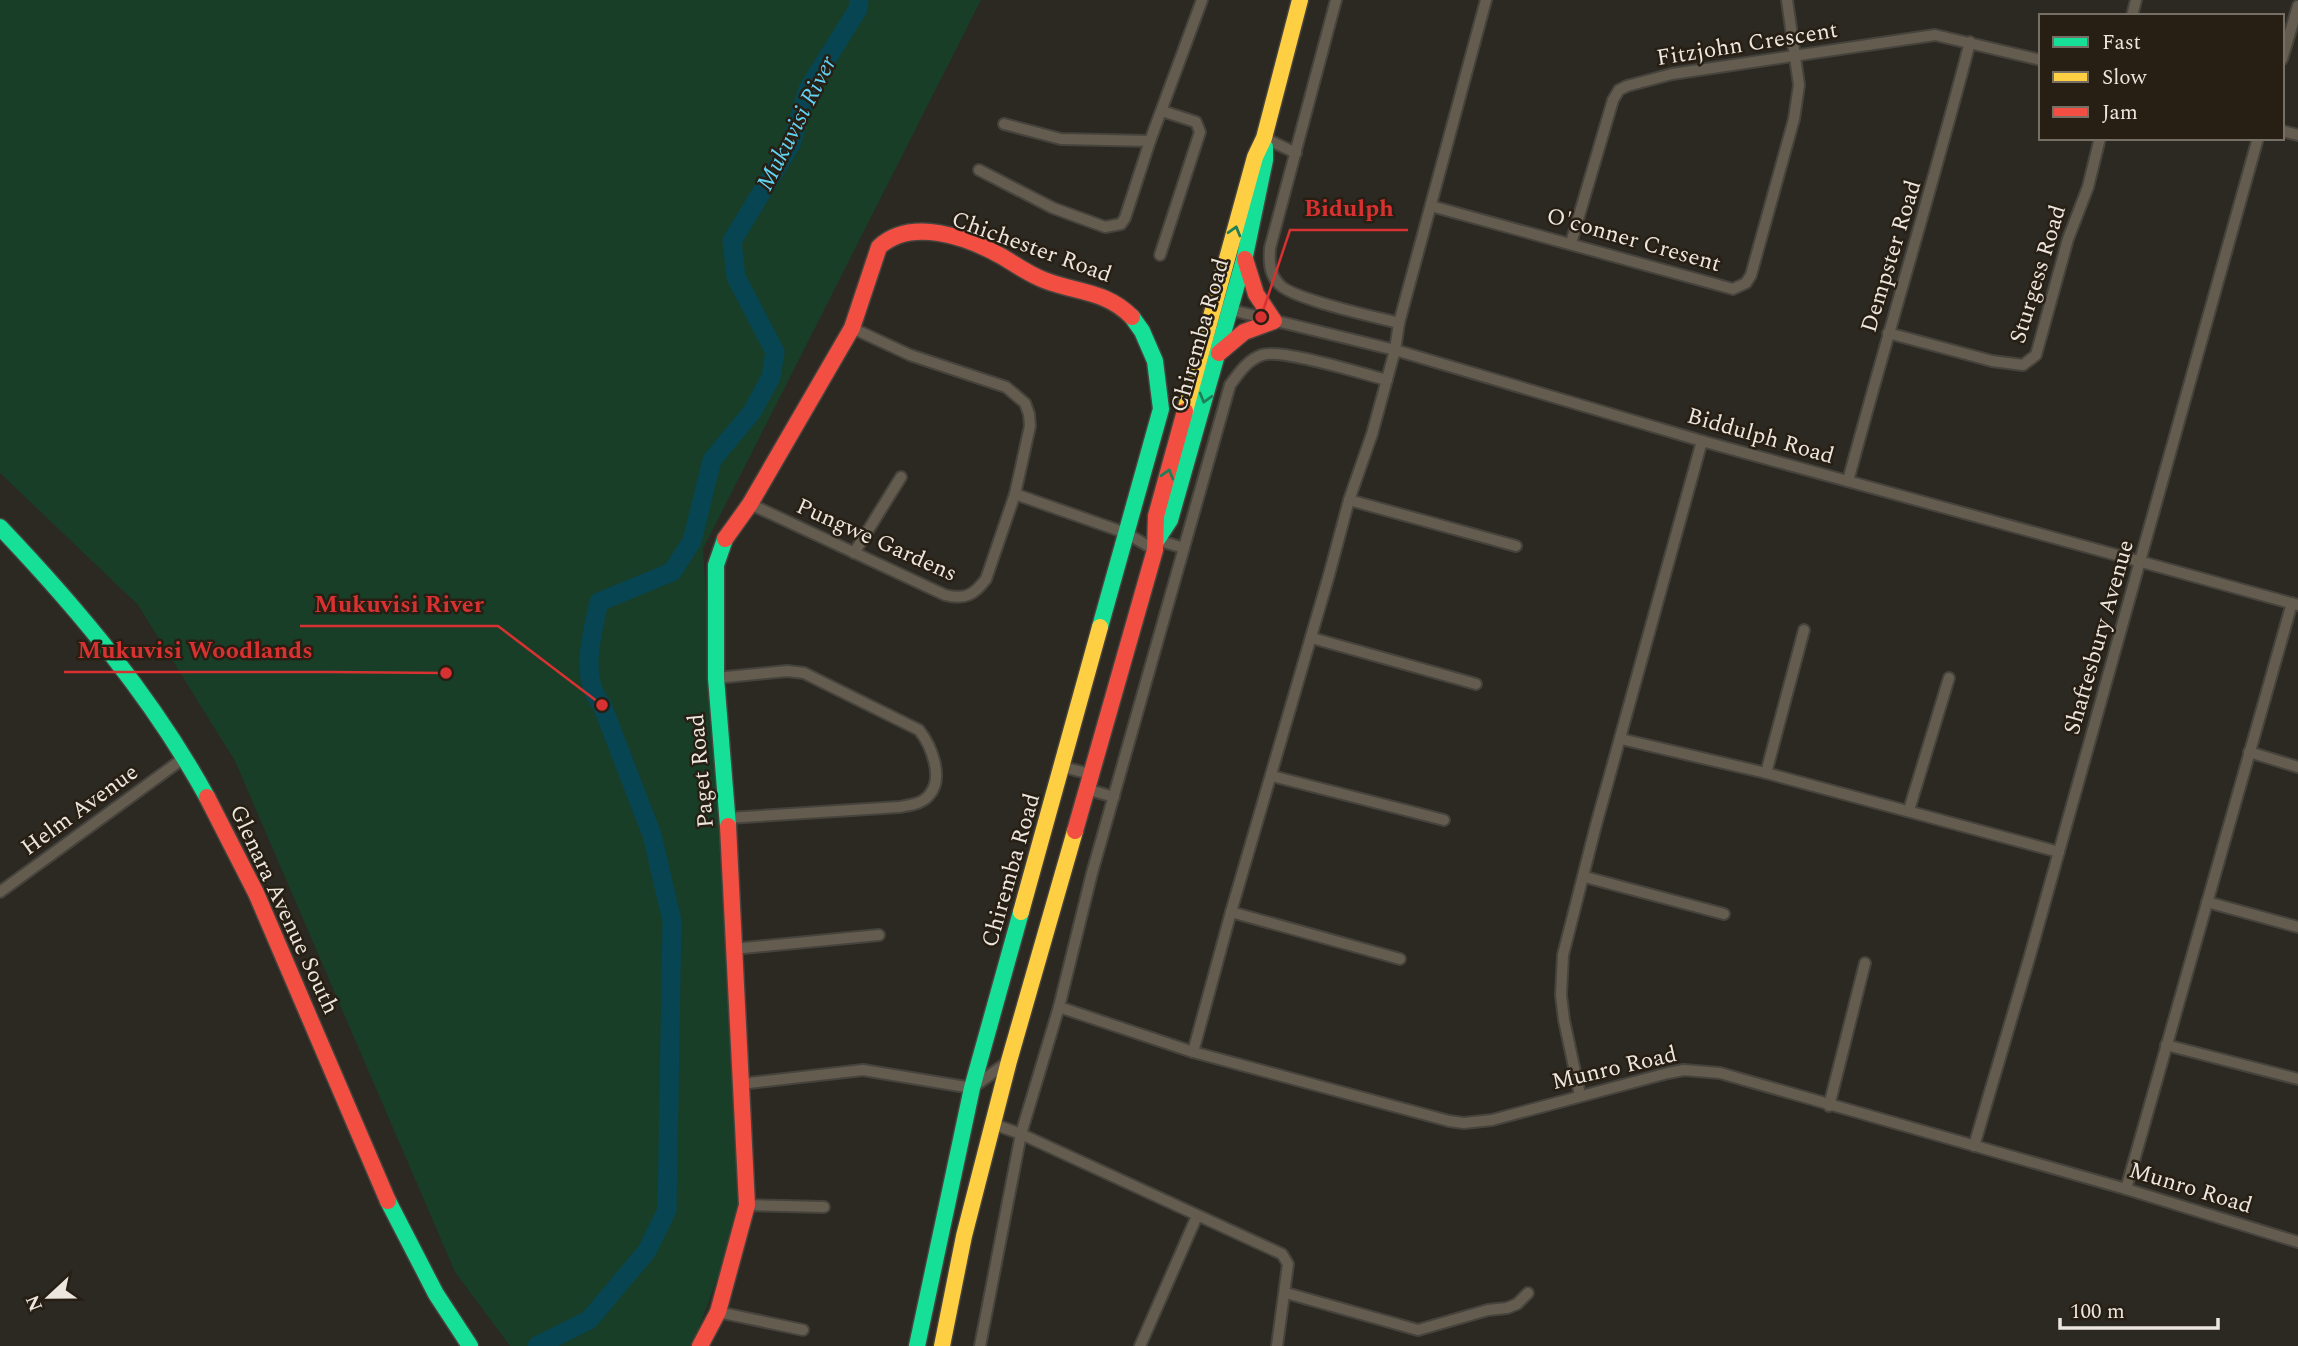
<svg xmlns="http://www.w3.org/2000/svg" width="2298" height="1346" font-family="Spectral,serif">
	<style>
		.park { fill: #183e28 }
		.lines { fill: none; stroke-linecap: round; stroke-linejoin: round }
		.river { stroke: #084553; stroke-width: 19 }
		.street-casing { stroke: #46433d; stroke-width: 14 }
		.fast-casing { stroke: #46433d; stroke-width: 19 }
		.slow-casing { stroke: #46433d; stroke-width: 19 }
		.jam-casing { stroke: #46433d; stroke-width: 19 }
		.street { stroke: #635c4f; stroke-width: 10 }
		.fast { stroke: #16e098; stroke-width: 16 }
		.slow { stroke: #ffcf43; stroke-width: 16 }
		.jam { stroke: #f24e42; stroke-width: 16 }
		.oneway { stroke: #1e8056 }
		.labels { text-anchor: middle; stroke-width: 5; stroke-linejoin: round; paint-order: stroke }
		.street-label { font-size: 23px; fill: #ece6df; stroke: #271f13 }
		.water-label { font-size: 24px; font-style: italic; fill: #61d3f4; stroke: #271f13 }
		.leader { fill: none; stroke: #d73231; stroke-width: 2.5 }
		.callout-dot { fill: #d73231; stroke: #271f13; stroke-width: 2.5 }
		.callout-label { font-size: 24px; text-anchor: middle; font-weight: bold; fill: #d73231; stroke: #271f13; stroke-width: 5; stroke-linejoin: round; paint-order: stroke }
	</style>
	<rect width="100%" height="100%" fill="#2c2822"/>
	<polygon class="park" points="0,0 981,0 703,549 746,1201 692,1346 510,1346 455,1272 235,761 138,605 0,473"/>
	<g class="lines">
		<path class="river" d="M537,1346L589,1320L647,1251L667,1210L672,921L652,835L602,705C579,678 592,634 599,602L672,572L692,541L712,460L752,412L771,377L775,352L736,277L732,241L791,144L808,89L858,9L859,0"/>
		<g class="street-casing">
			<g id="street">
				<path d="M1336,0L1270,248C1269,261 1269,274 1279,284C1291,299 1376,317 1399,323"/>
				<polyline points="2132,16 2136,0"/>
				<polyline points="2282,59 2298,6"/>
				<polyline points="1004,124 1061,139 1150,141"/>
				<polyline points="2282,131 2298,135"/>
				<polyline points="1264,138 1296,153"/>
				<polyline points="979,170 1053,208 1105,227 1121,224 1125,218 1150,141 1202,0"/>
				<polyline points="1431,206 1733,289 1746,283 1751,275 1794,119 1799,85 1787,0"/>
				<polyline points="1571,243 1613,100 1619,90 1627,86 1672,74 1935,35 2041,60"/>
				<polyline points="1160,255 1200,132 1196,122 1162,111"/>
				<polyline points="1223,308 1395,350 1702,441 2298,605"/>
				<polyline points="1888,333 1992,361 2023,365 2036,355 2068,239 2088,187 2100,138"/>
				<path d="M1848,481C1887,335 1932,189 1970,42"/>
				<polyline points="1015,494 1126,533 1155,550"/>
				<polyline points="1349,500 1516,546"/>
				<path d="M750,504L945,595C965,600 974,595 986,579L1015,494L1030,426L1029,414L1025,403L1006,387L910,355L852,328"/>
				<polyline points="1157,540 1184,548"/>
				<polyline points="854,553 901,477"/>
				<polyline points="1312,638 1476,684"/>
				<path d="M716,678L787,671L804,673L919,730C931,745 944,777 930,794C923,804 910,805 899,807L728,818"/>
				<polyline points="1621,739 1766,773 2059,852"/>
				<polyline points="2249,752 2298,767"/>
				<polyline points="1063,767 1090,774"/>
				<polyline points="1766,773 1804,630"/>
				<polyline points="1272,776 1444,820"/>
				<polyline points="1086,789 1114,797"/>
				<polyline points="1909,810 1949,678"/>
				<polyline points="1585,877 1724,914"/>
				<polyline points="0,892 184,758"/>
				<polyline points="2207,902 2298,927"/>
				<polyline points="1231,912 1400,959"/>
				<polyline points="733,949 879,935"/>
				<polyline points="1059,1007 1193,1052 1449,1121 1464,1123 1492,1120 1668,1073 1684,1070 1720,1073 2126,1189 2298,1242"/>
				<polyline points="2166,1045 2298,1079"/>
				<polyline points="1193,1052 1231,912 1329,575 1349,500 1372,434 1395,350 1399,323 1486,0"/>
				<polyline points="740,1084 863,1070 972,1088 1009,1061"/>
				<polyline points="1580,1095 1564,1020 1561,995 1563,955 1596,825 1702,441"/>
				<polyline points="1829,1106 1865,963"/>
				<polyline points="993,1124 1021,1134 1282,1254 1288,1264 1277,1346"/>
				<polyline points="1974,1146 2029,959 2258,138"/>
				<polyline points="2126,1189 2292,603"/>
				<polyline points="747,1205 824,1207"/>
				<polyline points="1286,1293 1418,1330 1488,1310 1507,1308 1517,1304 1528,1293"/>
				<polyline points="718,1312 803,1330"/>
				<path d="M980,1346L1021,1134L1059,1007L1092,873L1230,385C1239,373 1247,360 1262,355C1281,348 1363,374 1387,380"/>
				<polyline points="1140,1346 1197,1216"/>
			</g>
		</g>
		<g class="fast-casing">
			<g id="fast">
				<path d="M0,527C78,609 152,697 207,797"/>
				<polyline points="725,539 716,565 716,678 728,826"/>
				<polyline points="1157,540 1170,520 1245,256 1265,160 1265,147"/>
				<polyline points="1100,627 1161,409 1155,361 1142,331 1132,317"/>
				<polyline points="388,1201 436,1294 470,1346"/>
				<polyline points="917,1346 972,1088 1021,912"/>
			</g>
		</g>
		<g class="slow-casing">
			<g id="slow">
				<polyline points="1185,411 1255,157 1264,138 1300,0"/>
				<polyline points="1021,912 1100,627"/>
				<polyline points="942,1346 964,1236 1009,1061 1075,831"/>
			</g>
		</g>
		<g class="jam-casing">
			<g id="jam">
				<polyline points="1219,353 1244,332 1274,321 1256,294 1245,259"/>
				<path d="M725,539L750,504L852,328L879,247C911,217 967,237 1001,256C1015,264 1028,274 1044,280C1077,293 1105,290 1132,317"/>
				<polyline points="207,797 256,893 388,1201"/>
				<polyline points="1075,831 1155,550 1156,516 1185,411"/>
				<polyline points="700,1346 718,1312 747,1205 728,826"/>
			</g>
		</g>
		<use href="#street" class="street"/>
		<use href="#fast" class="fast"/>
		<use href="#slow" class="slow"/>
		<use href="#jam" class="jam"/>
	</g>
	<defs><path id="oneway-chevron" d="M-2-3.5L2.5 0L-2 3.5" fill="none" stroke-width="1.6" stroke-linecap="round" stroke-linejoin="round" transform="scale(1.75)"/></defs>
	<g class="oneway">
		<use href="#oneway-chevron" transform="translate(1235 231) rotate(-74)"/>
		<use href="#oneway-chevron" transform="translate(1205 398) rotate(106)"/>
		<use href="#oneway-chevron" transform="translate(1168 474) rotate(-74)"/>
	</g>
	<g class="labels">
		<g class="street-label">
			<text transform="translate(1747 43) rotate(-9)" y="8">Fitzjohn Crescent</text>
			<text transform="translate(1634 239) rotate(16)" y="8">O'conner Cresent</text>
			<text transform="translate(1032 246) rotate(20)" y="8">Chichester Road</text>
			<text transform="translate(1890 256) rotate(-73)" y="8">Dempster Road</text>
			<text transform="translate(2037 274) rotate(-73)" y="8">Sturgess Road</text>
			<text transform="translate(1199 335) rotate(-74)" y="8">Chiremba Road</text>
			<text transform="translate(1761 435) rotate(16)" y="8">Biddulph Road</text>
			<text transform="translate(877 539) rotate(24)" y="8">Pungwe Gardens</text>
			<text transform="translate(2098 637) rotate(-74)" y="8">Shaftesbury Avenue</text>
			<text transform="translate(700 771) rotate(-95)" y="8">Paget Road</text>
			<text transform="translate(79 809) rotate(-36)" y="8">Helm Avenue</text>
			<text transform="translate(1010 870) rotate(-74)" y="8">Chiremba Road</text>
			<text transform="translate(285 909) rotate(65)" y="8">Glenara Avenue South</text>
			<text transform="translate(1614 1067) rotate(-13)" y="8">Munro Road</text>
			<text transform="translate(2191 1187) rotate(17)" y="8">Munro Road</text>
		</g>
		<g class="water-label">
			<text transform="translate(796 123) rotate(-63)" y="8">Mukuvisi River</text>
		</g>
	</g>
	<path class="leader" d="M1261 317L1290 230H1408M602 705L498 626H300M446 673L327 672H64"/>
	<g class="callout-dot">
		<circle cx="1261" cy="317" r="7"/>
		<circle cx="602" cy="705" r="7"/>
		<circle cx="446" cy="673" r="7"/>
	</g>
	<g class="callout-label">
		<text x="1349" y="216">Bidulph</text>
		<text x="399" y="612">Mukuvisi River</text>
		<text x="195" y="658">Mukuvisi Woodlands</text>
	</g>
	<rect x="2039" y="14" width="245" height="126" fill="#271f13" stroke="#766f65" stroke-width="2"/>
	<rect x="2053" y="37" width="35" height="10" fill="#16e098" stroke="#766f65" stroke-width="2"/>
	<text x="2102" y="49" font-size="21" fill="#ece6df">Fast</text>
	<rect x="2053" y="72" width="35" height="10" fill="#ffcf43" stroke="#766f65" stroke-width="2"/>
	<text x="2102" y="84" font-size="21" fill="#ece6df">Slow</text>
	<rect x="2053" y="107" width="35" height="10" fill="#f24e42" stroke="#766f65" stroke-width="2"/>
	<text x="2102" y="119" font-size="21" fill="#ece6df">Jam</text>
	<g transform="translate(49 1297) rotate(248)" stroke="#271f13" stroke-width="5" paint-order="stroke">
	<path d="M0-5L12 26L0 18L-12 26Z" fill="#ece6df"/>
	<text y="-10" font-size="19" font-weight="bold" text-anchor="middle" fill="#ece6df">N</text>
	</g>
	<path d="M2060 1318v10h158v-10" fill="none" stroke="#ece6df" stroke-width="3.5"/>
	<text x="2070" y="1318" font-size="21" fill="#ece6df" stroke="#271f13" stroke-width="5" paint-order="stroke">100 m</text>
</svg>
